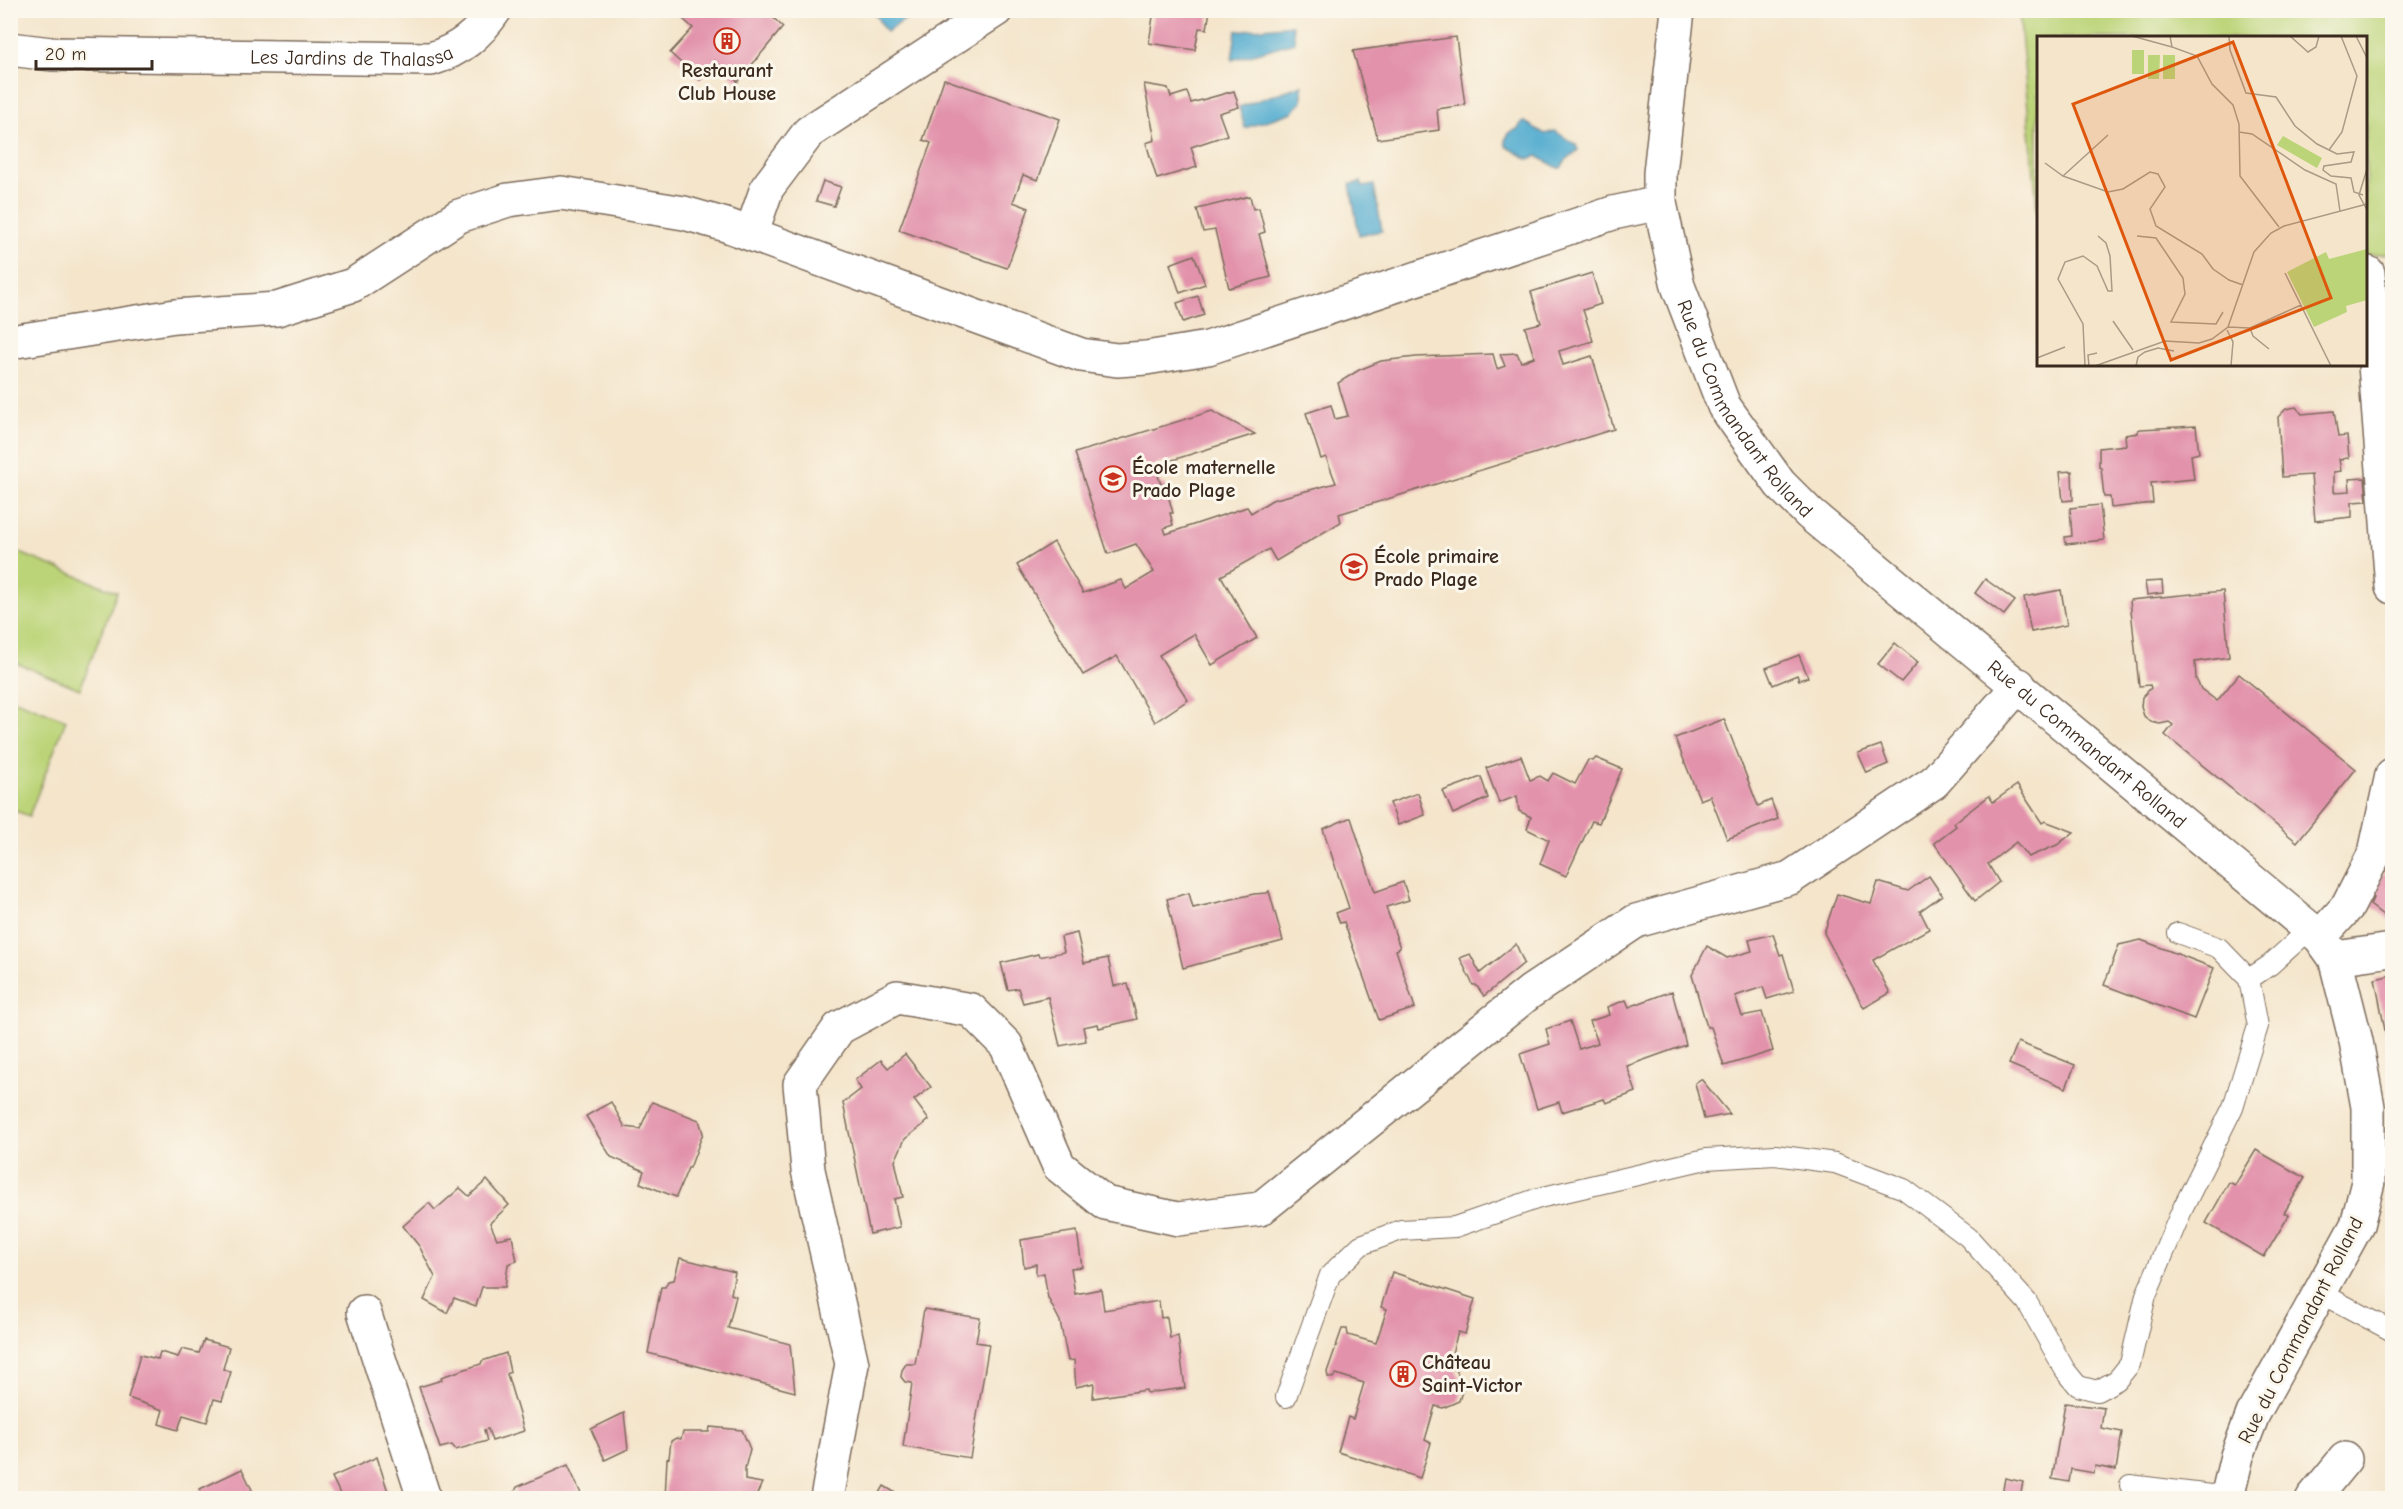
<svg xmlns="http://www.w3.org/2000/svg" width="2403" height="1509" font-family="'Comic Neue',sans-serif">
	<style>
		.green { fill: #bcd478; stroke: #7c7f4b; stroke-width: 1.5 }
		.water { fill: #51abcf; stroke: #466a76; stroke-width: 1.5 }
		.building { fill: #e292ab }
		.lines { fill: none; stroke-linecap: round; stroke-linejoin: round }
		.lane-casing { stroke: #7c6b5b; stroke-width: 22 }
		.street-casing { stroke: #7c6b5b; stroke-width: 36 }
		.secondary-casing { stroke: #7c6b5b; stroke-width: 36 }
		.lane { stroke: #fff; stroke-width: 20 }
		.street { stroke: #fff; stroke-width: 33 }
		.secondary { stroke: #fff; stroke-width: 33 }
		.labels { text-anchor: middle; stroke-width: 6; stroke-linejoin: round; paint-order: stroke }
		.street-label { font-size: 20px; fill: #3b2a1e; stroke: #fbf7ec }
		.poi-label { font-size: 20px; font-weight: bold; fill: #3b2a1e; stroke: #fbf7ec; text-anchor: start }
		.inset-road { fill: none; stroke: #aa9a86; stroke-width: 1.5 }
		.view { fill: #df570d; fill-opacity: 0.15; stroke: #df570d; stroke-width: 3 }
		.inset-edge { fill: none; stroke: #3b2a1e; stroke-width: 3 }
	</style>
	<rect width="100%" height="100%" fill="#fbf7ec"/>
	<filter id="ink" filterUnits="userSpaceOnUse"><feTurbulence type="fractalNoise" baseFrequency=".0167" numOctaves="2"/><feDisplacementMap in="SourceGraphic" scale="12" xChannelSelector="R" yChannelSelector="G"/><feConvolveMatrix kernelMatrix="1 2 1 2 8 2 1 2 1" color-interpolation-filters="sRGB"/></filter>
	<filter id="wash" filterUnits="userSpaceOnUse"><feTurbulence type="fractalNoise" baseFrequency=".008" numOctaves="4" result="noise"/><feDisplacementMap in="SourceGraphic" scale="24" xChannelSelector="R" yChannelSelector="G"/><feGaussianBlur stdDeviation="1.35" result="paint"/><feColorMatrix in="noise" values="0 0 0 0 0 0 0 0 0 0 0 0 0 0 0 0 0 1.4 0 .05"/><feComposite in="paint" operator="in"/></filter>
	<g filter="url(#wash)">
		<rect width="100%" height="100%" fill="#f4e5cb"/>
		<g class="green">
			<polygon points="2019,11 2392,11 2392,253 2366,255 2366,38 2038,38 2038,218"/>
			<polygon points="10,549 117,592 80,689 11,661"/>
			<polygon points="10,698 66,720 29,816 11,809"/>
		</g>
		<g class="water">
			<polygon points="873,11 904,11 909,17 886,32"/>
			<polygon points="1292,25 1295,42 1232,60 1236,31"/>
			<polygon points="1302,85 1302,101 1293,112 1245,128 1239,107"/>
			<polygon points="1522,122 1525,122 1545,134 1555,131 1576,145 1578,150 1565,161 1561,168 1558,168 1537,156 1528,159 1506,146 1505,140 1510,132 1518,129"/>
			<polygon points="1361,182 1363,187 1374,185 1382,231 1359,235 1350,184"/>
		</g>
		<g id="blocks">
			<g class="building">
				<polygon points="673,10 765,10 783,27 738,82 715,61 700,80 670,53 693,28"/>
				<polygon points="1154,10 1210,10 1207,29 1199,28 1195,50 1149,43"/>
				<polygon points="1456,37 1465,105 1437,109 1439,130 1378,139 1353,51"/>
				<polygon points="944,79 1060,119 1038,180 1023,175 1013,202 1029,208 1007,268 899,230 931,143 923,140"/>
				<polygon points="1144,84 1168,88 1171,97 1187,92 1191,103 1234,91 1239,107 1219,113 1227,135 1191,147 1197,167 1157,179 1146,143 1155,140"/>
				<polygon points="823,181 841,187 834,206 816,201"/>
				<polygon points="1250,196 1253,209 1259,208 1265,232 1259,234 1271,277 1229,288 1215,230 1203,232 1197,209"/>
				<polygon points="1194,255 1205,284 1180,293 1170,264"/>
				<polygon points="1592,273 1601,304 1583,310 1593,341 1559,351 1563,365 1592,356 1614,429 1339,514 1341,522 1276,561 1269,549 1221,576 1257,638 1212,665 1194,634 1159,655 1188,700 1155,722 1117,656 1083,675 1017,565 1054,542 1083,593 1121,580 1126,589 1154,572 1136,544 1108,554 1075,453 1212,411 1255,434 1147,468 1149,475 1157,472 1161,485 1165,484 1173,513 1170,513 1173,525 1164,528 1166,534 1247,507 1251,513 1272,500 1336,483 1326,457 1321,459 1306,413 1331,405 1335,419 1348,416 1338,383 1359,370 1381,361 1416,357 1493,354 1497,369 1505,366 1500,354 1517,353 1521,362 1534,357 1525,327 1541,323 1531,292"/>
				<polygon points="1198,296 1204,315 1183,322 1177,303"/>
				<polygon points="2296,407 2302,414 2334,411 2338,437 2347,436 2349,458 2339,459 2341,471 2334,472 2334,492 2350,491 2349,479 2365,478 2367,501 2352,502 2352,517 2315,521 2311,475 2282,477 2278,417 2286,409"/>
				<polygon points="2196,426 2199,453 2191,455 2194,479 2151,483 2153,503 2111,508 2110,497 2104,497 2101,468 2099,467 2099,448 2126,445 2125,435 2138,433 2138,430 2141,429"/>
				<polygon points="2072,471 2073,500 2063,501 2060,472"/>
				<polygon points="2100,505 2104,540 2066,544 2065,537 2072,536 2070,508"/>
				<polygon points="1985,579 2015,601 2004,615 1975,593"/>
				<polygon points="2162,581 2163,593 2147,595 2145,582"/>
				<polygon points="2061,590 2067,625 2031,632 2024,597"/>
				<polygon points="2223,591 2229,657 2195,662 2196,679 2201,689 2217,701 2239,674 2356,769 2297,842 2165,735 2173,725 2169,722 2160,724 2151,722 2144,716 2141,707 2142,697 2151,688 2150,685 2139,686 2130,600"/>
				<polygon points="1895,643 1918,662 1901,682 1878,664"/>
				<polygon points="1799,655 1808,677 1799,680 1797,675 1773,685 1766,668"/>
				<polygon points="1724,719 1758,806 1771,800 1778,819 1727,839 1710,796 1700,800 1675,738"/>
				<polygon points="1881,745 1888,764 1867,773 1858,753"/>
				<polygon points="1521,756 1530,780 1540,776 1548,781 1553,773 1575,784 1588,760 1593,761 1596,758 1622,769 1599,823 1592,821 1566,876 1540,864 1549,840 1527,829 1531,817 1519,811 1517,796 1499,803 1486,768"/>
				<polygon points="1481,777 1488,798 1453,814 1443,791"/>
				<polygon points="2017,785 2042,823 2045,821 2074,832 2057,845 2028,857 2016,842 1988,864 1999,882 1975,901 1934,843 1956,826 1954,823 1989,796 1993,802"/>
				<polygon points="1418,793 1425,815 1398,825 1390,803"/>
				<polygon points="1349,818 1351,818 1375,892 1403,882 1409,900 1386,907 1400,948 1396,950 1415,1008 1379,1020 1344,922 1340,923 1336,913 1349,908 1323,829"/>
				<polygon points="2386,868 2392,873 2392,922 2370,905 2373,898 2369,896"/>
				<polygon points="1929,876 1942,895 1920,911 1929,929 1873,960 1890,993 1864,1008 1824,933 1837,894 1871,904 1878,882 1908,891"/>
				<polygon points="1269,891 1283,941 1183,968 1167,899 1189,893 1193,908 1254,894 1267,893"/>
				<polygon points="1077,933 1084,963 1108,958 1114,986 1128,984 1137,1019 1099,1028 1098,1024 1083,1027 1086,1041 1060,1046 1048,997 1023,1003 1018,988 1008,990 1001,963 1038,954 1039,957 1064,952 1061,937"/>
				<polygon points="1773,934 1780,955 1783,954 1794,991 1767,999 1763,987 1735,996 1742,1016 1762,1012 1773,1051 1724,1066 1711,1027 1707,1027 1692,975 1707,946 1727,958 1752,951 1749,940"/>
				<polygon points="2141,940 2214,968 2194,1019 2104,985 2119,945"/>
				<polygon points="1516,944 1524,963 1484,996 1476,985 1473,985 1460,958 1470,954 1480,973"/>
				<polygon points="2392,975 2392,1061 2391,1061 2375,979"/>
				<polygon points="1672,991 1686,1045 1627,1066 1636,1092 1606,1103 1604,1099 1562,1112 1559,1102 1537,1109 1520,1054 1550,1044 1546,1029 1570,1021 1579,1049 1598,1043 1590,1021 1609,1015 1607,1007 1626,1000 1629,1007"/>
				<polygon points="2018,1042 2075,1065 2066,1088 2009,1064"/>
				<polygon points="905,1054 931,1087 914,1100 929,1120 905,1139 895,1161 903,1197 894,1199 900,1227 870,1234 843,1103 861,1089 855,1080 881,1060 888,1068"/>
				<polygon points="1701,1079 1730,1114 1704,1119 1695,1083"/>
				<polygon points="611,1102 625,1127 640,1129 652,1102 699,1120 703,1133 690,1168 688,1168 676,1197 640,1183 644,1171 611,1157 586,1116"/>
				<polygon points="2256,1150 2305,1178 2284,1213 2289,1215 2264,1257 2206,1223 2229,1182 2235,1185"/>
				<polygon points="487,1180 509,1205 490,1223 497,1239 512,1236 517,1261 508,1264 505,1287 482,1287 476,1306 454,1298 447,1313 424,1300 435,1277 419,1246 403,1226 429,1203 435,1210 460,1188 469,1196"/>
				<polygon points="1077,1231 1082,1267 1071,1268 1075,1294 1101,1289 1104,1310 1159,1301 1161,1318 1167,1317 1170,1338 1178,1336 1185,1388 1147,1393 1146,1390 1093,1398 1094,1383 1076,1387 1074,1360 1068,1361 1060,1321 1048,1298 1044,1273 1036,1275 1036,1264 1024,1267 1021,1240"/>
				<polygon points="680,1258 735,1272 731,1294 736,1296 728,1328 790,1344 795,1392 648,1353 661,1287 665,1287 668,1281 674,1280"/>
				<polygon points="1392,1272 1475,1299 1465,1334 1458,1332 1448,1367 1456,1370 1464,1385 1459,1401 1443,1408 1435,1406 1425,1440 1431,1443 1420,1478 1338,1452 1348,1417 1353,1419 1364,1383 1336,1374 1333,1378 1328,1377 1327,1372 1342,1329 1347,1329 1348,1335 1376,1343 1387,1309 1381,1307"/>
				<polygon points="924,1309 980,1318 976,1342 989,1344 970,1458 903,1447 912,1383 905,1382 901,1377 902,1370 906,1364 915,1364"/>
				<polygon points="204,1340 229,1347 223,1369 231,1372 222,1401 214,1399 207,1422 183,1415 178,1430 159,1424 163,1410 128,1398 140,1355 158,1359 160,1352 178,1357 182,1349 199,1353"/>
				<polygon points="506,1353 510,1372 507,1374 524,1431 492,1441 488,1429 484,1430 487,1441 456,1450 452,1445 440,1448 419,1387 442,1380 441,1377 481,1364 482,1361"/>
				<polygon points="2065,1403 2104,1408 2101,1428 2122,1432 2116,1470 2095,1466 2094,1473 2071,1469 2069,1482 2052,1479"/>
				<polygon points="624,1413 628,1449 605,1460 591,1429"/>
				<polygon points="710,1427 742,1430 750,1449 745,1468 745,1480 762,1483 757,1494 759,1498 665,1498 667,1459 669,1458 671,1441 676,1438 681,1439 683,1432 709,1432"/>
				<polygon points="377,1457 390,1498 342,1498 332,1477"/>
				<polygon points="568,1465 583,1498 512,1498 517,1487"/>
				<polygon points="242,1469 254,1494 243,1498 188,1498 201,1492 200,1489"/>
				<polygon points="2005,1478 2023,1482 2020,1498 2002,1495"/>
				<polygon points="884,1486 904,1498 907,1493 917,1498 877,1498"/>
			</g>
		</g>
	</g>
	<g filter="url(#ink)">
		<use href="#blocks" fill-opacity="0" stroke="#7c6b5b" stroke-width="1.5"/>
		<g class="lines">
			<g class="lane-casing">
				<g id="lane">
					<polyline points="2249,979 2270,965 2310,929"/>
					<polyline points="2319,1292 2392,1331"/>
					<polyline points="1286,1397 1330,1275 1361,1245 1401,1230 1455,1227 1539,1198 1706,1159 1775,1155 1835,1163 1904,1189 1968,1237 2027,1302 2065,1370 2078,1386 2097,1391 2117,1380 2130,1364 2146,1295 2182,1210 2233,1107 2258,1026 2249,979 2219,948 2178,933"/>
					<polyline points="2130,1485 2228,1497"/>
				</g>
			</g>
			<g class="street-casing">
				<g id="street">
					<path id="s1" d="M10,49L51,54L431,59C460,50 478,35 495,10"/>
					<polyline points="751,234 767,188 809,132 996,10"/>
					<polyline points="2368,273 2392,587"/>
					<polyline points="10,342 175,316 277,309 353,285 459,216 508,200 561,193 684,213 726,225 1081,355 1117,360 1146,358 1208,348 1613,213 1660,203"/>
					<polyline points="2320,937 2348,906 2375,853 2392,775"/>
					<polyline points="2335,958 2392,950"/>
					<polyline points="364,1312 424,1498"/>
					<polyline points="827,1498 852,1364 808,1170 800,1084 839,1028 897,997 971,1010 1006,1045 1059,1166 1105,1203 1178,1219 1260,1209 1530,992 1636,921 1790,878 1934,782 2019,685"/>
					<polyline points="2313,1498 2345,1459"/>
				</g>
			</g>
			<g class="secondary-casing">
				<g id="secondary">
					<path id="s2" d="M1678,10L1660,173V203L1678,286L1724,406L1780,484L1810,514L2310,929L2320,937L2335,958L2356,1041L2368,1107V1182L2357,1225L2253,1414L2237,1456L2227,1498"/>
				</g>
			</g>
			<use href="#lane" class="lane"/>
			<use href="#street" class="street"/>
			<use href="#secondary" class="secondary"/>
		</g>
	</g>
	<defs>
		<g id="building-ring" transform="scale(1.35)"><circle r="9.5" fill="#fbf7ec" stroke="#c8321e" stroke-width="1.5"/><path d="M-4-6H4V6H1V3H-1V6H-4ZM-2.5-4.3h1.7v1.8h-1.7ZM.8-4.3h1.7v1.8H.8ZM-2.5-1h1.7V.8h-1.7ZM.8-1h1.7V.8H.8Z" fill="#c8321e"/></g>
		<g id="school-ring" transform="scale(1.35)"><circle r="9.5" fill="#fbf7ec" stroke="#c8321e" stroke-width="1.5"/><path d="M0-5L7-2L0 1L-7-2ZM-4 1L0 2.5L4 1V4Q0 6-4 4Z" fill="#c8321e"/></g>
	</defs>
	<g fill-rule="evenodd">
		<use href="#building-ring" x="727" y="41"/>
		<use href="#school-ring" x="1113" y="479"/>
		<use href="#school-ring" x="1354" y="567"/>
		<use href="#building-ring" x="1403" y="1374"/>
	</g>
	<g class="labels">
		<g class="street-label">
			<text dy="7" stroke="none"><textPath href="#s1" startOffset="342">Les Jardins de Thalassa</textPath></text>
			<text dy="7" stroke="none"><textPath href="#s2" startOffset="420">Rue du Commandant Rolland</textPath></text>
			<text dy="7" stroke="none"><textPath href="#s2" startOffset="906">Rue du Commandant Rolland</textPath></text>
			<text transform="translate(2300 1330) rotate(-63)" y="7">Rue du Commandant Rolland</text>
		</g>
		<g class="poi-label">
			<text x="727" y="77" text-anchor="middle">Restaurant<tspan x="727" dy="23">Club House</tspan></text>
			<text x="1132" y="474">École maternelle<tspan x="1132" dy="23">Prado Plage</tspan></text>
			<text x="1374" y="563">École primaire<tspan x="1374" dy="23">Prado Plage</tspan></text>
			<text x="1422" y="1369">Château<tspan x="1422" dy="23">Saint-Victor</tspan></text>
		</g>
	</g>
	<g transform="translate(2037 36)">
		<rect width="330" height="330" fill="#f4e5cb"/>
		<path d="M95,14H107V38H95ZM111,19H123L122,43H111ZM126,19H138V43H126ZM246,100L285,122L280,132L240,109ZM330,213V264L309,270L310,276L277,291L250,236L289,216L292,223Z" fill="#bcd478"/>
		<path class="inset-road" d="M95,0L135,11M133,0L135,11L160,20L175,48L196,69L202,88L203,140L242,191M192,0L193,14L209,57L239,61L258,90L280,108L300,118L317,116L314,126L287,130L286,134L294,140L314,142L317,156L326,159M253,0L271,16L279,11L282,0M319,0L330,22M202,96L215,98L268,134L299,148L303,175M292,114L305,96L320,40L304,0M8,127L26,140L71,156L86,153L113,136L121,138L128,151L113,173L119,190L165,218L176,233L192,244L206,249M330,133L322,159L330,174M26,140L71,99M100,200L119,202L146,242L148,258L134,286L179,288L186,276M248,237L294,330M76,285L96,314M191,291L213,292L264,269M213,292L216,300L232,313M190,294L196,306L194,330M0,322L28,311M48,330L46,288L21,243L28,226L46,220L60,230L71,255H75L73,220L69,207L61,200M52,330L51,319L60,317M58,330L128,305L162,307L175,303L191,291L217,216L234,197L247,190L330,168M99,330L101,321L108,316L121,312L137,315"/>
		<path class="view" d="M196,6L294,262L134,324L36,68Z"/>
		<rect width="330" height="330" class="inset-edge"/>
	</g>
	<rect width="2403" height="1509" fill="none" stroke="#fbf7ec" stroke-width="36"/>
	<path d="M36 60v9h116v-9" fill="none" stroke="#3b2a1e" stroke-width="3"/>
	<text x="45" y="60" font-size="18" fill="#3b2a1e" stroke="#fbf7ec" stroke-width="4.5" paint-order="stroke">20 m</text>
</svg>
